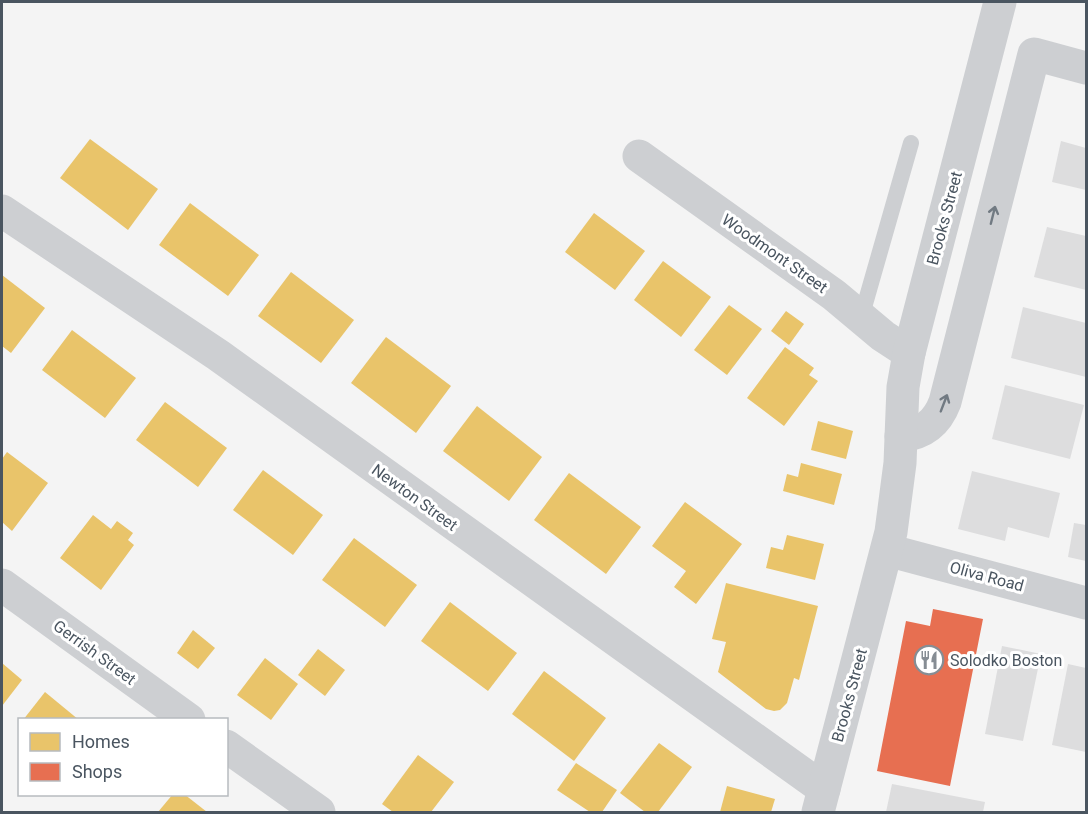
<svg xmlns="http://www.w3.org/2000/svg" width="1088" height="814" font-family="Roboto,sans-serif">
	<style>
		.homes { fill: #e9c46a }
		.shops { fill: #e76f51 }
		.building { fill: #ddddde }
		.lines { fill: none; stroke-linecap: round; stroke-linejoin: round }
		.service { stroke: #cdcfd2; stroke-width: 16 }
		.minor { stroke: #cdcfd2; stroke-width: 33 }
		.tertiary { stroke: #cdcfd2; stroke-width: 33 }
		.oneway { stroke: #717a82 }
		.labels { text-anchor: middle; stroke-width: 6; stroke-linejoin: round; paint-order: stroke }
		.street-label { font-size: 16px; fill: #4a5560; stroke: #fff }
		.poi-label { font-size: 16px; fill: #4a5560; stroke: #fff; text-anchor: start }
	</style>
	<rect width="100%" height="100%" fill="#f4f4f4"/>
	<g class="homes">
		<polygon points="90,139 158,189 128,230 60,178"/>
		<polygon points="190,203 259,255 228,296 159,245"/>
		<polygon points="594,213 645,251 615,290 565,252"/>
		<polygon points="663,261 711,297 681,337 634,300"/>
		<polygon points="291,272 354,320 321,363 258,316"/>
		<polygon points="2,275 45,308 11,353 2,346"/>
		<polygon points="729,305 762,329 727,375 694,350"/>
		<polygon points="786,311 804,324 789,345 771,331"/>
		<polygon points="72,330 136,378 105,418 42,370"/>
		<polygon points="386,337 451,386 416,433 351,383"/>
		<polygon points="785,347 814,368 809,375 818,381 784,426 747,398"/>
		<polygon points="165,402 227,448 198,487 136,440"/>
		<polygon points="477,406 542,457 509,501 443,451"/>
		<polygon points="818,421 853,431 846,459 811,450"/>
		<polygon points="7,452 48,483 12,531 2,522 2,459"/>
		<polygon points="801,463 842,474 834,505 783,491 787,474 798,477"/>
		<polygon points="263,470 323,515 293,555 233,510"/>
		<polygon points="569,473 641,527 606,574 534,520"/>
		<polygon points="685,502 742,544 696,604 674,587 686,571 652,546"/>
		<polygon points="93,515 111,529 117,521 133,533 128,540 134,545 101,590 60,558"/>
		<polygon points="787,535 824,544 815,580 766,568 771,547 783,550"/>
		<polygon points="354,538 417,585 385,627 322,580"/>
		<polygon points="726,583 818,606 799,680 794,678 787,703 780,710 774,711 766,709 718,672 726,642 712,639"/>
		<polygon points="450,602 517,653 488,691 421,641"/>
		<polygon points="193,630 215,648 198,669 177,653"/>
		<polygon points="318,649 345,670 325,696 298,675"/>
		<polygon points="265,658 298,684 271,720 237,695"/>
		<polygon points="2,663 22,680 2,706"/>
		<polygon points="544,671 606,718 574,761 512,714"/>
		<polygon points="45,692 79,720 23,720"/>
		<polygon points="659,743 692,767 658,812 645,812 620,793"/>
		<polygon points="418,755 454,782 431,812 393,812 382,804"/>
		<polygon points="576,763 617,790 602,812 590,812 557,790"/>
		<polygon points="727,786 775,799 771,812 720,812"/>
		<polygon points="173,794 184,794 207,812 158,812"/>
	</g>
	<polygon class="shops" points="933,609 983,619 950,786 877,771 906,621 930,626"/>
	<g class="building">
		<polygon points="1061,141 1086,148 1086,190 1052,182"/>
		<polygon points="1047,227 1086,236 1086,290 1034,277"/>
		<polygon points="1023,307 1086,323 1086,377 1011,358"/>
		<polygon points="1005,385 1084,405 1070,459 992,439"/>
		<polygon points="972,471 1060,493 1049,538 1008,527 1005,541 958,529"/>
		<polygon points="1074,523 1086,525 1086,561 1068,557"/>
		<polygon points="1002,646 1041,654 1023,741 985,734"/>
		<polygon points="1068,664 1086,668 1086,752 1052,745"/>
		<polygon points="892,784 985,802 983,812 886,812"/>
	</g>
	<g class="lines">
		<polyline class="service" points="861,318 911,143"/>
		<g class="minor">
			<polyline points="639,156 834,295 883,336 909,353"/>
			<polyline points="2,211 218,355 824,789"/>
			<path d="M901,436C923,434 937,423 945,402L1034,54L1086,68"/>
			<polyline points="887,550 1086,603"/>
			<polyline points="2,585 189,720"/>
			<polyline points="226,746 319,812"/>
		</g>
		<polyline class="tertiary" points="818,812 891,532 900,463 903,387 909,353 1000,2"/>
	</g>
	<defs><path id="oneway-shaft" d="M-6 0H5M1.5-3L5.5 0L1.5 3" fill="none" stroke-width="1.6" stroke-linecap="round" stroke-linejoin="round" transform="scale(1.5)"/></defs>
	<g class="oneway">
		<use href="#oneway-shaft" transform="translate(993 215) rotate(-76)"/>
		<use href="#oneway-shaft" transform="translate(944 403) rotate(-69)"/>
	</g>
	<defs>
		<g id="restaurant-ring" transform="scale(1.5)"><circle r="9.5" fill="#fff" stroke="#868d94" stroke-width="1.5"/><path d="M-5-6h1v4h1v-4h1v4h1v-4h1v5L-1.5 .5V6h-2V.5L-5-1ZM5-6V6H3V1.5H1.5Q1.5-4 5-6Z" fill="#868d94"/></g>
	</defs>
	<g fill-rule="evenodd">
		<use href="#restaurant-ring" x="929" y="660"/>
	</g>
	<g class="labels">
		<g class="street-label">
			<text transform="translate(944 218) rotate(-75)" y="6">Brooks Street</text>
			<text transform="translate(775 253) rotate(35)" y="6">Woodmont Street</text>
			<text transform="translate(415 497) rotate(36)" y="6">Newton Street</text>
			<text transform="translate(987 576) rotate(15)" y="6">Oliva Road</text>
			<text transform="translate(95 652) rotate(36)" y="6">Gerrish Street</text>
			<text transform="translate(849 695) rotate(-75)" y="6">Brooks Street</text>
		</g>
		<g class="poi-label">
			<text x="950" y="666">Solodko Boston</text>
		</g>
	</g>
	<rect width="1088" height="814" fill="none" stroke="#4a5560" stroke-width="6"/>
	<rect x="18" y="718" width="210" height="78" fill="#ffffff" stroke="#b7bbbf" stroke-width="1.5"/>
	<rect x="30" y="733" width="30" height="18" fill="#e9c46a" stroke="#b7bbbf" stroke-width="1.5"/>
	<text x="72" y="748" font-size="18" fill="#4a5560">Homes</text>
	<rect x="30" y="763" width="30" height="18" fill="#e76f51" stroke="#b7bbbf" stroke-width="1.5"/>
	<text x="72" y="778" font-size="18" fill="#4a5560">Shops</text>
</svg>
